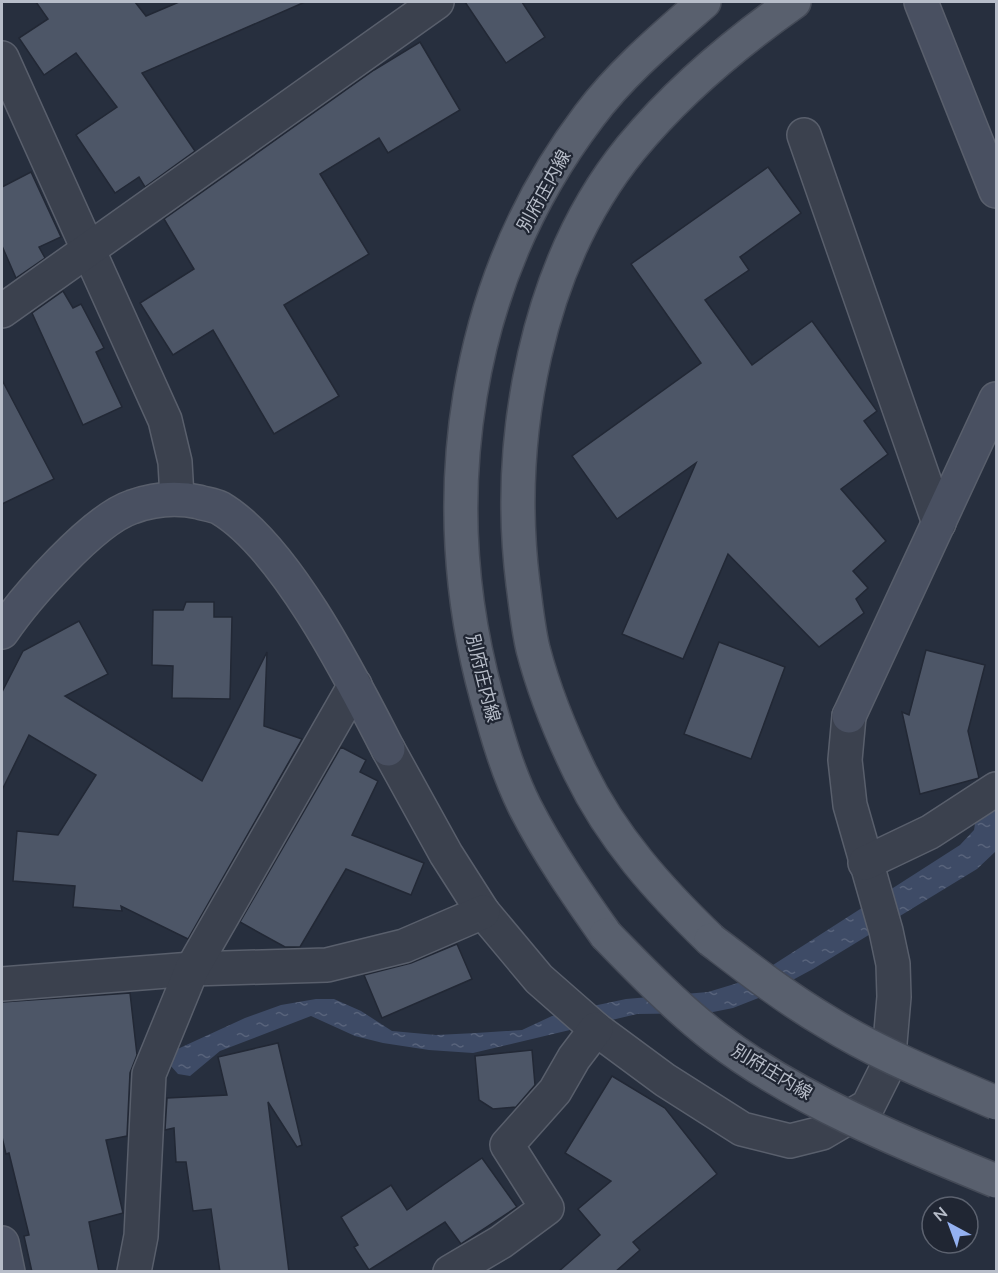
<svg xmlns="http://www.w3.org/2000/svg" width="998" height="1273" font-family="Mulish,'Noto Sans JP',sans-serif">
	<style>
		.water { fill: url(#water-ripples) }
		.building { fill: #4d5667; stroke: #222835; stroke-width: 1.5 }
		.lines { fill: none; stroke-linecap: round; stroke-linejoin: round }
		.street-casing { stroke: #595f6c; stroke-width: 36 }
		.secondary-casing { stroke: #595f6c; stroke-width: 36 }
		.primary-casing { stroke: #444a57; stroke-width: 36 }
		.street { stroke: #3b414e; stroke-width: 33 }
		.secondary { stroke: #495061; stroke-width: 33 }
		.primary { stroke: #59606e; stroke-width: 33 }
		.primary-bridge-casing { stroke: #444a57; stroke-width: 36; stroke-linecap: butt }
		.primary-bridge { stroke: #59606e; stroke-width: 33 }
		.labels { text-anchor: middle; stroke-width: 4.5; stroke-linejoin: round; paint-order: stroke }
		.street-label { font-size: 18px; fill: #b7bdc9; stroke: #202633 }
	</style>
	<defs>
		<pattern id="water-ripples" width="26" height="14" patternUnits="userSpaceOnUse" patternTransform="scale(1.5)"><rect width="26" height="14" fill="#3e4b66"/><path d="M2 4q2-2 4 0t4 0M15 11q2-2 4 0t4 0" fill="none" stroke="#58637b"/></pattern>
	</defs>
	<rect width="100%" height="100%" fill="#272f3e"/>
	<polygon class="water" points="996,804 996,851 977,869 813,969 761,997 733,1008 708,1013 637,1014 473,1053 429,1050 383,1043 355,1036 311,1016 220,1051 190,1076 178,1074 170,1065 171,1052 245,1018 281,1005 316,999 334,999 361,1011 392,1031 436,1035 476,1033 522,1030 552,1016 593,1006 626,999 708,992 751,979 960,845 974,830 976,818"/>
	<g class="building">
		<polygon points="36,2 135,2 146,16 179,2 305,2 142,73 195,151 145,187 139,177 115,193 76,135 117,107 76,53 44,75 19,38 48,19"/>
		<polygon points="465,2 522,2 545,37 506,63"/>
		<polygon points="420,42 460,110 388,153 379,138 320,174 369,254 284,305 339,396 274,434 213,330 173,355 140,303 194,269 164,219 374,70"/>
		<polygon points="768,167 801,213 740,257 749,270 705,300 752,365 812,321 877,411 864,421 888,454 841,489 886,541 853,571 868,588 856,599 864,613 819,647 728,554 683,659 622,634 696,463 617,519 572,456 701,363 631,264"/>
		<polygon points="31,172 61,237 39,247 45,258 16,278 2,246 2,187"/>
		<polygon points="63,291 73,308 81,304 104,348 96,352 122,407 83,425 32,313"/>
		<polygon points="2,380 54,479 2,504"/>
		<polygon points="186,602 214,602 214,617 232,617 230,699 172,698 173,666 152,665 153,610 183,610"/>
		<polygon points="79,621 108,674 65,696 202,781 267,652 264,726 302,739 188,939 121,906 122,911 73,907 75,886 13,881 17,831 58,835 96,775 29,735 2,790 2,692 23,651"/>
		<polygon points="719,642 785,667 751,759 684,734"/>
		<polygon points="926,650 985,665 968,731 979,778 920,794 902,712 909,715"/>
		<polygon points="341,747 366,760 360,772 378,781 352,835 424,863 411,895 346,869 300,947 285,947 240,922"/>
		<polygon points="457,944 472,979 382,1018 364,975 411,963"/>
		<polygon points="130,993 137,1055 130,1073 127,1136 106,1140 123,1213 89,1222 99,1272 32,1272 24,1236 29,1235 9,1153 6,1154 2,1137 2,1002"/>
		<polygon points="278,1043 302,1145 297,1147 268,1102 289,1272 220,1272 211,1209 193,1211 186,1162 176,1162 174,1128 165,1130 167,1098 227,1095 218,1057"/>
		<polygon points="532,1050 535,1085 516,1107 493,1109 479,1100 475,1056"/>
		<polygon points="612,1076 665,1108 717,1174 633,1242 640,1250 615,1272 558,1272 600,1235 578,1209 611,1181 565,1153"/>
		<polygon points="482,1158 517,1207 461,1244 445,1222 369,1270 354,1247 358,1245 341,1217 391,1185 407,1210"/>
	</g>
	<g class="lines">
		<g class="street-casing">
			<g id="street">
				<polyline points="2,58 165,420 175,462 177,497"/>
				<polyline points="804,135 939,523"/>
				<polyline points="2,311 437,2"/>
				<polyline points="388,749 446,854 483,912 539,979 596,1029 665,1080 742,1129 790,1141 822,1133 868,1106 888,1066 894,997 893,964 886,931 850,805 845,760 849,716"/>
				<polyline points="865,863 930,832 996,789"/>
				<polyline points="2,984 192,969 327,965 404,946 483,912"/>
				<polyline points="134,1272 141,1236 149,1074 192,969 355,685"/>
				<polyline points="450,1272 501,1242 547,1208 507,1145 555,1091 574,1058 596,1029"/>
			</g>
		</g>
		<g class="secondary-casing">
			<g id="secondary">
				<polyline points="921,2 996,191"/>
				<path d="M2,632C25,598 93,520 132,507C154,499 176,497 199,502C205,504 214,505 220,508C286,547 353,681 388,749"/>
				<polyline points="849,716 996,399"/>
				<polyline points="2,1243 8,1272"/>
			</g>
		</g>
		<g class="primary-casing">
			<g id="primary">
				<path d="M606,935C577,894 548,852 525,807C508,773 497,735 487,698C432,500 463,282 589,116C621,73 664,37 704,2"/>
				<path d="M711,940C659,890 612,838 580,772C561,733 544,691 533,649C528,628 526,606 523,584C505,439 536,264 631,148C678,91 734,44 794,2"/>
			</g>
		</g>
		<use href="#street" class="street"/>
		<use href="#secondary" class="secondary"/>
		<use href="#primary" class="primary"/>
		<g class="primary-bridge-casing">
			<g id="primary-bridge">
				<path d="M606,935C641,971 676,1007 716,1038C797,1100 903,1143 996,1181"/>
				<path d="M711,940C749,969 786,998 827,1022C880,1055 939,1078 996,1103"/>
			</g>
		</g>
		<use href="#primary-bridge" class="primary-bridge"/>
	</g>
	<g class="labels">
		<g class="street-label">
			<text transform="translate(544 191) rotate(-61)" y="6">別府庄内線</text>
			<text transform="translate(483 678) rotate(76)" y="6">別府庄内線</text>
			<text transform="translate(772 1072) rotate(31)" y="6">別府庄内線</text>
		</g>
	</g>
	<rect width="998" height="1273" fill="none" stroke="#b7bdc9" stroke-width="6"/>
	<g transform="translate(950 1225) rotate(319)"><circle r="28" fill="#202633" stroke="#5c626f" stroke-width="1.5"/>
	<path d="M0-4.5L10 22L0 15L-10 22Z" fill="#94b1f1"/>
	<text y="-9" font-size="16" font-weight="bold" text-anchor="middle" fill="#b7bdc9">N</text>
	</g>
</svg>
